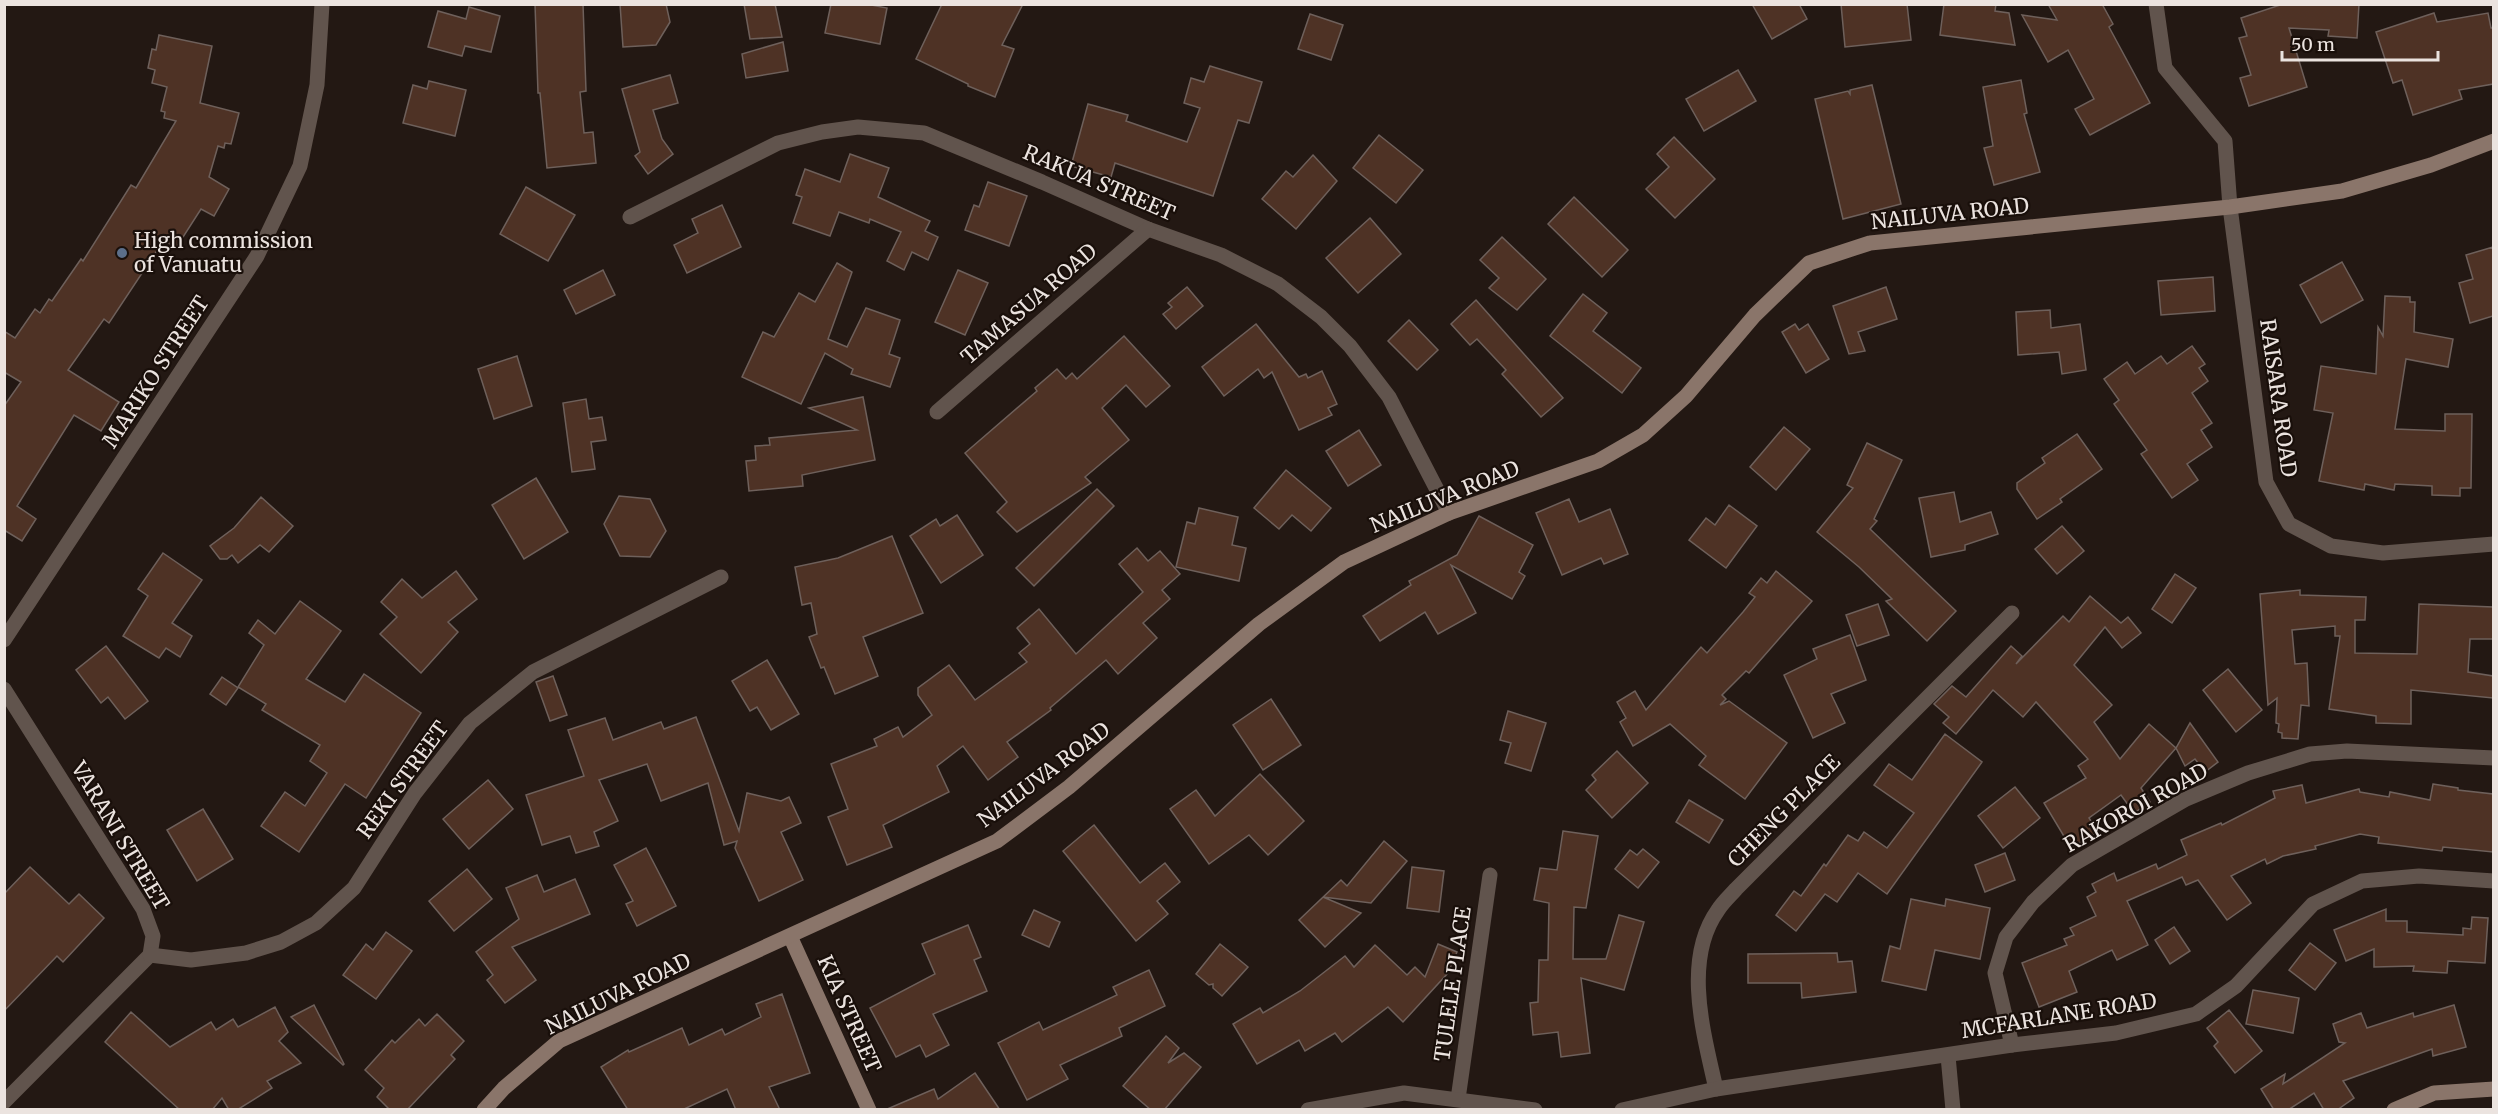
<svg xmlns="http://www.w3.org/2000/svg" width="2498" height="1114" font-family="Merriweather,serif">
	<style>
		.building { fill: #4e3225; stroke: #6e605b; stroke-width: 1.5 }
		.lines { fill: none; stroke-linecap: round; stroke-linejoin: round }
		.street { stroke: #61544d; stroke-width: 15 }
		.secondary { stroke: #8a756a; stroke-width: 15 }
		.service-dot { fill: #5c6f8a; stroke: #190f0a; stroke-width: 2 }
		.labels { text-anchor: middle; stroke-width: 4.5; stroke-linejoin: round; paint-order: stroke }
		.street-label { font-size: 21px; fill: #ebe3df; stroke: #190f0a }
		.poi-label { font-size: 21px; fill: #ebe3df; stroke: #190f0a; text-anchor: start }
	</style>
	<rect width="100%" height="100%" fill="#231813"/>
	<g class="building">
		<polygon points="535,4 583,4 586,91 580,92 584,133 593,132 596,163 547,168 540,93 538,93"/>
		<polygon points="620,4 666,4 670,22 656,45 623,47"/>
		<polygon points="744,4 775,4 782,37 750,39"/>
		<polygon points="831,4 866,4 887,8 880,44 825,33"/>
		<polygon points="942,4 1023,4 1002,45 1014,49 995,97 968,86 968,84 916,59"/>
		<polygon points="1752,4 1799,4 1807,19 1772,39"/>
		<polygon points="1841,4 1907,4 1911,40 1845,47"/>
		<polygon points="1944,4 1996,4 1995,11 2009,13 2015,45 1940,35"/>
		<polygon points="2048,4 2102,4 2113,24 2109,27 2150,103 2090,135 2075,109 2094,99 2068,50 2048,62 2022,15 2057,20"/>
		<polygon points="2283,4 2359,4 2357,38 2328,36 2329,30 2289,28 2307,87 2249,106 2240,78 2251,75 2239,38 2247,36 2241,18"/>
		<polygon points="469,7 500,16 491,52 465,46 462,56 428,47 438,11 466,19"/>
		<polygon points="2434,13 2437,22 2488,13 2491,28 2493,28 2493,84 2459,90 2462,99 2413,115 2402,80 2393,83 2376,32"/>
		<polygon points="1310,14 1343,25 1331,60 1298,49"/>
		<polygon points="159,35 212,46 200,103 239,113 231,144 225,143 224,148 218,146 209,177 229,189 214,216 201,209 176,248 164,240 109,323 104,319 68,370 119,402 101,431 74,415 17,506 36,519 22,541 4,530 4,406 21,382 4,372 4,331 15,338 35,309 40,313 49,299 52,301 81,259 83,261 131,185 136,188 176,121 164,118 165,112 161,111 167,87 152,83 155,70 148,68 152,49 156,50"/>
		<polygon points="783,42 788,71 746,78 742,54"/>
		<polygon points="1210,66 1262,82 1249,123 1238,120 1213,196 1115,163 1111,177 1071,166 1088,104 1128,115 1126,121 1187,142 1200,108 1184,103 1191,78 1204,82"/>
		<polygon points="1738,70 1756,101 1704,131 1686,99"/>
		<polygon points="670,75 678,103 653,110 662,139 673,154 648,174 635,156 640,152 622,89"/>
		<polygon points="2021,80 2027,113 2024,114 2040,172 1994,185 1984,148 1993,146 1983,87"/>
		<polygon points="429,81 466,90 455,136 403,123 413,85 427,89"/>
		<polygon points="1872,85 1901,204 1843,219 1815,99 1848,91 1850,94 1850,90"/>
		<polygon points="1379,135 1423,170 1396,203 1353,168"/>
		<polygon points="1674,137 1715,179 1675,218 1646,189 1669,167 1657,154"/>
		<polygon points="850,154 889,168 878,197 930,221 925,231 938,237 928,260 912,252 904,270 887,261 901,232 870,219 869,223 839,212 830,236 793,223 802,197 796,195 805,169 840,182"/>
		<polygon points="1313,155 1337,181 1296,229 1262,199 1286,171 1293,177"/>
		<polygon points="988,182 1027,196 1009,246 965,230 974,205 979,207"/>
		<polygon points="526,187 575,215 548,261 500,234"/>
		<polygon points="1574,197 1628,250 1602,277 1548,224"/>
		<polygon points="722,205 741,247 687,273 674,245 698,233 692,219"/>
		<polygon points="1370,218 1401,254 1358,293 1326,258"/>
		<polygon points="1502,237 1546,279 1517,310 1489,288 1499,278 1480,260"/>
		<polygon points="2493,247 2493,316 2470,323 2459,283 2473,279 2466,255"/>
		<polygon points="2342,262 2363,300 2321,323 2300,285"/>
		<polygon points="837,263 852,272 828,339 847,347 866,308 900,320 889,354 900,358 890,387 851,374 853,369 825,353 801,404 742,377 763,332 774,337 799,293 815,302"/>
		<polygon points="603,270 615,295 576,314 564,290"/>
		<polygon points="958,270 988,283 965,335 935,322"/>
		<polygon points="2213,277 2215,311 2161,315 2158,281"/>
		<polygon points="1187,287 1203,306 1176,329 1163,314 1172,307 1168,303"/>
		<polygon points="1886,287 1897,319 1858,332 1865,351 1849,354 1833,306"/>
		<polygon points="1583,294 1607,313 1593,331 1641,368 1622,393 1550,336"/>
		<polygon points="2385,296 2410,297 2410,302 2415,302 2414,332 2453,339 2448,367 2406,359 2395,429 2445,431 2445,414 2472,414 2471,488 2460,488 2460,496 2432,495 2432,486 2395,484 2394,490 2365,484 2364,490 2319,481 2333,413 2314,410 2321,366 2376,374 2378,327 2383,336"/>
		<polygon points="1476,300 1563,398 1541,417 1502,374 1506,370 1477,339 1470,345 1451,324"/>
		<polygon points="2050,310 2051,328 2080,324 2086,370 2062,374 2059,352 2018,355 2016,312"/>
		<polygon points="1409,320 1438,350 1417,370 1388,341"/>
		<polygon points="1256,324 1299,377 1306,374 1308,378 1322,371 1337,404 1328,408 1332,415 1299,430 1272,372 1264,378 1258,369 1224,396 1202,367"/>
		<polygon points="1795,324 1799,330 1808,324 1829,359 1806,373 1782,332"/>
		<polygon points="1124,336 1170,386 1146,407 1126,385 1102,408 1129,440 1085,477 1091,483 1017,532 997,512 1007,502 965,453 1037,391 1035,388 1057,369 1066,379 1072,373 1077,379"/>
		<polygon points="2192,346 2205,364 2199,368 2208,381 2192,393 2212,423 2201,430 2212,447 2187,464 2198,480 2172,498 2141,454 2147,450 2114,404 2119,400 2104,379 2127,362 2135,374 2161,356 2167,364"/>
		<polygon points="517,356 532,406 494,419 478,369"/>
		<polygon points="863,397 875,460 802,475 803,486 749,491 746,461 756,460 755,446 770,445 769,438 857,430 809,408"/>
		<polygon points="586,399 589,419 602,417 606,440 591,442 595,469 572,472 563,403"/>
		<polygon points="1784,427 1810,449 1776,490 1750,467"/>
		<polygon points="1359,430 1381,465 1348,486 1326,451"/>
		<polygon points="2077,434 2102,469 2060,499 2062,502 2037,519 2017,489 2017,483 2045,463 2042,458"/>
		<polygon points="1867,443 1902,460 1874,519 1877,521 1870,529 1956,611 1927,641 1886,601 1892,599 1859,567 1817,532 1853,488 1847,485"/>
		<polygon points="1286,470 1331,508 1311,531 1292,515 1279,529 1254,508"/>
		<polygon points="536,478 568,532 524,559 492,505"/>
		<polygon points="1097,489 1114,506 1034,586 1016,568"/>
		<polygon points="1954,492 1960,522 1991,512 1998,534 1965,545 1965,550 1931,557 1919,498"/>
		<polygon points="619,496 650,499 666,531 650,557 620,556 604,524"/>
		<polygon points="261,497 293,526 269,552 260,545 238,563 232,555 227,559 220,559 210,546 234,528"/>
		<polygon points="1569,499 1579,522 1610,509 1628,554 1604,564 1601,558 1562,575 1536,513"/>
		<polygon points="1729,505 1757,526 1726,568 1689,540 1706,518 1715,525"/>
		<polygon points="1199,508 1238,517 1232,545 1246,548 1239,581 1176,567 1187,522 1195,524"/>
		<polygon points="957,515 983,555 941,583 910,536 936,519 940,526"/>
		<polygon points="1479,516 1533,545 1519,572 1525,576 1512,599 1451,565 1476,613 1438,634 1425,612 1380,641 1363,616 1411,585 1409,581 1457,555"/>
		<polygon points="2062,526 2084,551 2057,574 2035,549"/>
		<polygon points="892,536 923,613 863,637 878,676 835,694 824,667 821,668 809,637 817,634 811,603 802,605 795,567 838,558"/>
		<polygon points="1137,548 1148,561 1160,551 1180,574 1162,590 1170,599 1143,623 1157,638 1118,674 1106,660 1050,708 1051,710 1007,742 1018,757 988,780 963,746 937,766 949,792 883,825 892,847 847,865 828,817 848,809 831,764 877,746 874,739 898,727 903,737 932,715 918,695 918,688 949,665 975,700 1027,662 1019,653 1030,644 1017,628 1039,609 1076,654 1143,592 1119,564"/>
		<polygon points="163,553 202,580 172,623 192,636 180,657 166,648 159,658 123,636 148,596 138,589"/>
		<polygon points="456,571 477,599 448,622 458,632 421,673 380,634 397,617 381,602 402,579 422,598"/>
		<polygon points="1776,571 1812,601 1749,673 1746,671 1722,695 1726,699 1720,705 1729,701 1787,743 1745,799 1699,765 1706,756 1670,724 1633,746 1620,722 1626,718 1617,702 1635,691 1646,710 1701,647 1707,653 1743,612 1755,597 1749,593 1761,578 1767,583"/>
		<polygon points="2175,574 2196,588 2172,623 2152,609"/>
		<polygon points="2300,590 2300,595 2366,597 2365,620 2355,620 2355,653 2417,654 2419,604 2493,607 2493,639 2470,639 2468,672 2493,676 2493,698 2411,690 2411,724 2376,723 2376,716 2329,709 2340,636 2335,636 2335,626 2292,630 2295,664 2307,663 2309,706 2301,705 2298,739 2282,738 2282,733 2278,732 2279,724 2276,723 2277,698 2268,705 2260,594"/>
		<polygon points="2090,596 2121,623 2128,617 2141,633 2122,648 2105,627 2074,665 2112,705 2094,722 2120,759 2149,724 2176,748 2190,723 2218,762 2205,772 2195,759 2185,766 2176,748 2141,788 2150,802 2134,813 2121,795 2089,818 2098,832 2071,848 2044,803 2086,778 2078,766 2088,759 2036,702 2023,717 1993,690 1956,734 1943,723 1949,717 1934,704 1952,686 1966,697 2011,646 2022,656 2016,664 2063,616 2069,622"/>
		<polygon points="300,601 341,631 306,679 345,702 364,674 421,713 366,798 345,784 299,852 261,826 285,792 305,806 327,773 310,761 320,745 262,710 266,704 238,687 264,645 249,633 258,620 275,634"/>
		<polygon points="1878,604 1889,635 1857,646 1846,615"/>
		<polygon points="1850,635 1866,680 1831,694 1845,723 1813,738 1784,675 1817,659 1813,649"/>
		<polygon points="106,646 148,701 125,719 108,697 101,703 76,670"/>
		<polygon points="767,660 799,714 771,730 757,707 750,711 732,681"/>
		<polygon points="2228,669 2262,710 2236,732 2203,690"/>
		<polygon points="553,676 567,715 550,721 536,682"/>
		<polygon points="222,677 238,688 226,705 210,694"/>
		<polygon points="1271,699 1301,745 1263,770 1233,725"/>
		<polygon points="1508,711 1546,723 1531,771 1505,763 1511,743 1500,740"/>
		<polygon points="696,717 739,831 747,793 781,801 789,797 801,823 781,832 803,880 759,901 735,848 737,841 724,845 708,783 661,801 647,764 599,780 618,821 594,832 599,846 576,853 570,836 542,845 526,795 584,776 568,730 605,718 613,740 661,722 664,729"/>
		<polygon points="1945,734 1982,762 1887,894 1858,873 1837,902 1825,894 1796,931 1776,915 1794,891 1801,896 1824,864 1826,866 1848,835 1858,841 1864,832 1887,848 1914,813 1874,785 1889,764 1912,780"/>
		<polygon points="1617,751 1648,783 1612,818 1586,790 1596,780 1592,775"/>
		<polygon points="1260,774 1304,821 1268,855 1249,835 1209,864 1170,809 1196,790 1215,816"/>
		<polygon points="488,780 513,809 469,849 443,819"/>
		<polygon points="2433,784 2458,788 2458,790 2493,794 2493,852 2443,847 2442,851 2395,845 2378,843 2379,837 2360,834 2315,846 2316,849 2283,856 2267,864 2265,859 2231,876 2251,903 2227,920 2198,880 2186,885 2182,877 2127,901 2148,945 2117,960 2112,950 2069,971 2077,992 2039,1007 2022,963 2067,945 2064,939 2074,935 2070,928 2096,916 2087,897 2096,892 2092,884 2114,873 2117,881 2156,864 2158,869 2187,855 2181,840 2221,823 2222,825 2275,798 2273,791 2302,785 2306,803 2359,789 2360,792 2389,797 2390,792 2430,800"/>
		<polygon points="2015,787 2040,818 2003,848 1978,816"/>
		<polygon points="1689,800 1723,820 1709,843 1676,822"/>
		<polygon points="203,809 233,859 197,881 167,830"/>
		<polygon points="1094,825 1140,883 1165,863 1180,882 1157,901 1168,914 1136,941 1063,851"/>
		<polygon points="1563,831 1598,836 1586,908 1574,907 1573,959 1606,959 1619,915 1644,922 1624,990 1581,978 1590,1053 1561,1057 1558,1032 1533,1035 1530,1003 1538,1002 1539,960 1548,960 1549,903 1534,900 1540,868 1557,870"/>
		<polygon points="1384,841 1407,861 1371,903 1323,897 1361,913 1325,947 1299,920 1341,880 1347,886"/>
		<polygon points="646,848 676,906 637,926 626,904 633,901 614,865"/>
		<polygon points="1643,849 1659,862 1638,888 1615,869 1630,850 1637,855"/>
		<polygon points="2005,853 2015,880 1985,892 1975,865"/>
		<polygon points="30,867 69,904 79,894 104,918 63,962 57,956 4,1011 4,894"/>
		<polygon points="1412,867 1444,871 1439,912 1407,908"/>
		<polygon points="467,869 492,899 454,931 429,901"/>
		<polygon points="537,875 544,892 575,879 590,914 512,947 536,980 505,1003 487,980 493,975 476,952 519,919 506,888"/>
		<polygon points="1911,899 1945,906 1946,899 1990,908 1980,959 1935,950 1926,990 1882,981 1890,946 1900,949"/>
		<polygon points="2386,909 2386,921 2407,921 2407,932 2463,935 2463,928 2471,929 2472,917 2488,918 2485,963 2448,961 2447,973 2413,971 2414,966 2374,967 2374,949 2346,961 2334,930"/>
		<polygon points="1034,910 1060,922 1049,947 1022,935"/>
		<polygon points="968,925 981,957 974,960 987,991 933,1014 949,1045 926,1057 920,1045 896,1057 870,1008 935,974 922,944"/>
		<polygon points="2174,927 2190,951 2170,964 2155,940"/>
		<polygon points="386,932 412,951 376,999 343,975 366,944 373,950"/>
		<polygon points="2310,943 2336,963 2315,990 2289,970"/>
		<polygon points="1220,944 1248,967 1222,996 1213,988 1213,984 1209,985 1196,974"/>
		<polygon points="1438,944 1457,952 1448,973 1403,1022 1388,1007 1342,1042 1335,1033 1305,1051 1299,1040 1257,1064 1233,1024 1260,1008 1263,1013 1300,991 1345,956 1354,967 1375,945 1407,975 1415,967 1425,977"/>
		<polygon points="1837,953 1838,962 1852,961 1856,992 1802,998 1801,983 1748,983 1748,954"/>
		<polygon points="1149,970 1165,1006 1119,1028 1122,1036 1060,1065 1068,1079 1027,1100 998,1043 1039,1022 1043,1030 1117,995 1113,987"/>
		<polygon points="2253,990 2299,998 2293,1033 2246,1024"/>
		<polygon points="782,994 810,1073 769,1087 780,1110 736,1110 727,1089 682,1110 628,1110 601,1067 628,1050 629,1052 682,1028 689,1045 722,1029 725,1035 761,1017 756,1004"/>
		<polygon points="314,1005 344,1064 343,1065 291,1017"/>
		<polygon points="2454,1005 2466,1047 2433,1056 2432,1049 2343,1081 2354,1098 2337,1110 2324,1110 2314,1093 2288,1110 2274,1110 2261,1089 2285,1074 2283,1084 2345,1043 2339,1042 2333,1024 2361,1013 2367,1028 2413,1013 2414,1017"/>
		<polygon points="275,1007 288,1032 279,1041 301,1063 267,1081 272,1088 237,1110 229,1110 222,1098 212,1110 180,1110 105,1042 131,1012 170,1047 211,1022 216,1030 233,1019 238,1027"/>
		<polygon points="2229,1010 2262,1051 2235,1073 2214,1046 2218,1042 2207,1028"/>
		<polygon points="437,1014 464,1041 451,1055 455,1059 407,1110 390,1110 377,1097 384,1088 365,1070 392,1040 395,1043 419,1019 425,1026"/>
		<polygon points="1166,1036 1179,1048 1168,1063 1184,1053 1201,1067 1164,1110 1151,1110 1123,1086"/>
		<polygon points="975,1073 1000,1110 885,1110 934,1089 938,1099"/>
	</g>
	<g class="lines">
		<g class="street">
			<polyline points="2156,4 2165,68 2225,141 2230,207 2266,482 2289,524 2331,546 2383,553 2494,544"/>
			<polyline points="630,217 778,143 822,132 858,127 924,133 1042,182 1148,229 1221,255 1278,284 1321,317 1350,346 1389,397 1449,513"/>
			<polyline points="937,412 1148,229"/>
			<polyline points="4,640 257,256 300,166 317,85 322,4"/>
			<polyline points="4,689 143,909 153,936 150,955 4,1102"/>
			<polyline points="150,955 191,960 246,953 281,942 316,923 354,888 415,793 470,723 533,672 721,577"/>
			<polyline points="2012,1045 1995,973 2006,937 2033,902 2072,865 2186,799 2248,773 2310,754 2347,751 2494,758"/>
			<polyline points="1948,1056 1953,1110"/>
			<path d="M1716,1089C1704,1035 1682,960 1718,910C1723,902 1730,896 1736,889L2012,613"/>
			<polyline points="1458,1099 1490,875"/>
			<polyline points="1308,1110 1404,1093 1535,1110"/>
			<polyline points="1622,1110 1716,1089 2012,1045 2116,1033 2196,1014 2236,986 2313,904 2362,881 2419,876 2494,881"/>
		</g>
		<g class="secondary">
			<polyline points="790,936 869,1110"/>
			<polyline points="484,1110 504,1088 559,1041 997,841 1069,787 1259,624 1344,562 1449,513 1598,461 1643,435 1686,396 1755,315 1809,263 1870,243 2230,207 2342,191 2431,165 2494,141"/>
			<polyline points="2394,1110 2434,1093 2494,1089"/>
		</g>
	</g>
	<circle class="service-dot" cx="122" cy="253" r="6"/>
	<g class="labels">
		<g class="street-label">
			<text transform="translate(1099 183) rotate(23)" y="7">RAKUA STREET</text>
			<text transform="translate(1950 214) rotate(-6)" y="7">NAILUVA ROAD</text>
			<text transform="translate(1029 304) rotate(-41)" y="7">TAMASUA ROAD</text>
			<text transform="translate(156 372) rotate(-57)" y="7">MARIKO STREET</text>
			<text transform="translate(2278 398) rotate(82)" y="7">RAISARA ROAD</text>
			<text transform="translate(1445 497) rotate(-22)" y="7">NAILUVA ROAD</text>
			<text transform="translate(1044 775) rotate(-37)" y="7">NAILUVA ROAD</text>
			<text transform="translate(403 780) rotate(-54)" y="7">REKI STREET</text>
			<text transform="translate(2136 808) rotate(-29)" y="7">RAKOROI ROAD</text>
			<text transform="translate(1784 811) rotate(-45)" y="7">CHENG PLACE</text>
			<text transform="translate(120 836) rotate(59)" y="7">VARANI STREET</text>
			<text transform="translate(1453 984) rotate(-82)" y="7">TULELE PLACE</text>
			<text transform="translate(618 994) rotate(-26)" y="7">NAILUVA ROAD</text>
			<text transform="translate(849 1014) rotate(66)" y="7">KIA STREET</text>
			<text transform="translate(2059 1016) rotate(-9)" y="7">MCFARLANE ROAD</text>
		</g>
		<g class="poi-label">
			<text x="134" y="248">High commission<tspan x="134" dy="24">of Vanuatu</tspan></text>
		</g>
	</g>
	<rect width="2498" height="1114" fill="none" stroke="#ebe3df" stroke-width="12"/>
	<path d="M2282 51v9h156v-9" fill="none" stroke="#ebe3df" stroke-width="3"/>
	<text x="2291" y="51" font-size="18" fill="#ebe3df" stroke="#190f0a" stroke-width="4.5" paint-order="stroke">50 m</text>
</svg>
